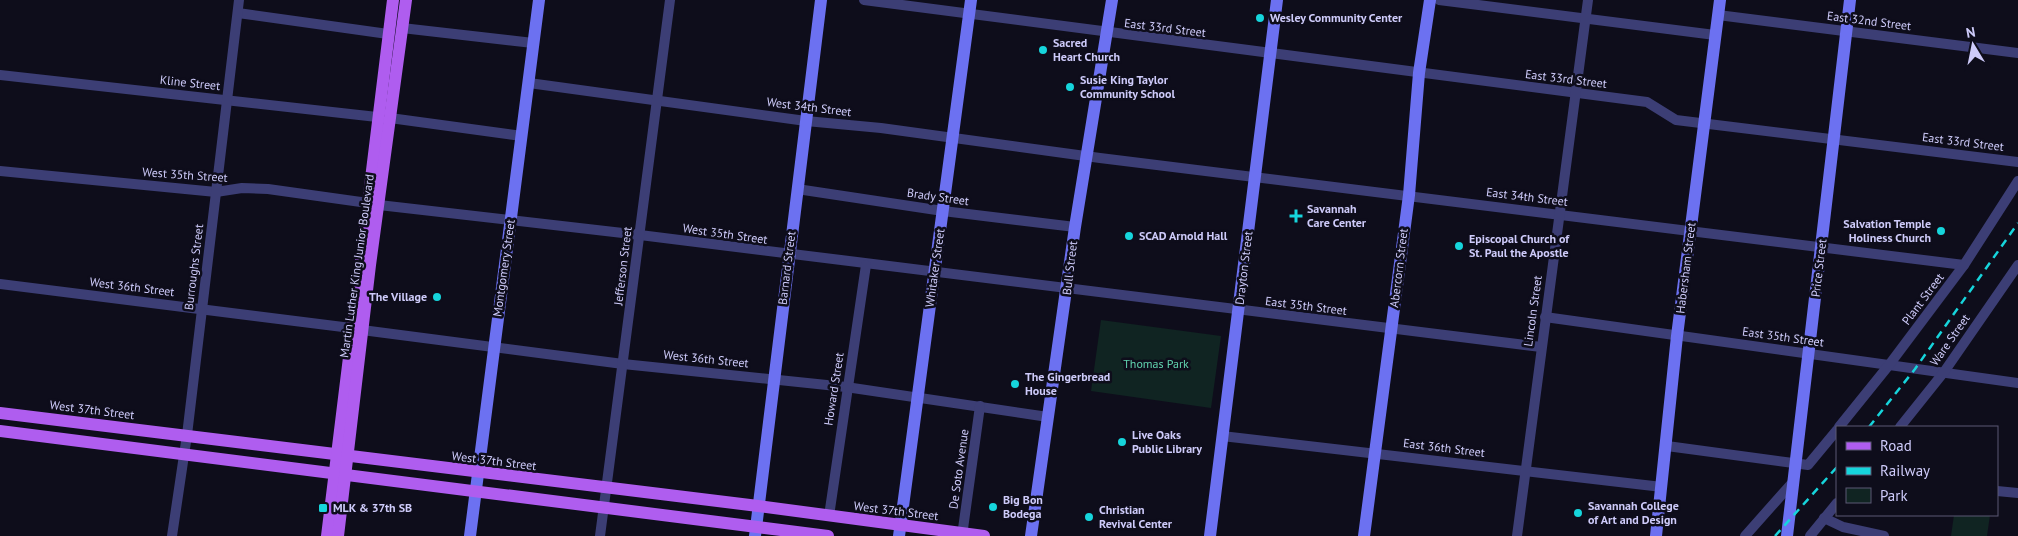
<svg xmlns="http://www.w3.org/2000/svg" width="2018" height="536" font-family="'PT Sans',sans-serif">
	<style>
		.green { fill: #102422 }
		.lines { fill: none; stroke-linecap: round; stroke-linejoin: round }
		.street { stroke: #3c3e75; stroke-width: 10 }
		.secondary { stroke: #6c71f1; stroke-width: 12 }
		.primary { stroke: #af5def; stroke-width: 12 }
		.rail { stroke: #16d5dc; stroke-width: 2.5; stroke-dasharray: 8 6; stroke-linecap: butt }
		.poi-dot { fill: #16d5dc; stroke: #0e0d1b; stroke-width: 2 }
		.labels { text-anchor: middle; stroke-width: 5; stroke-linejoin: round; paint-order: stroke }
		.poi-label { font-size: 12px; font-weight: bold; fill: #cecbfa; stroke: #0e0d1b; text-anchor: start }
		.street-label { font-size: 12px; fill: #cecbfa; stroke: #0e0d1b }
		.park-label { font-size: 12px; fill: #60d1ae; stroke: #0e0d1b }
	</style>
	<rect width="100%" height="100%" fill="#0e0d1b"/>
	<g class="green">
		<polygon points="1101,320 1221,336 1211,408 1091,391"/>
		<polygon points="1954,515 1990,515 1987,536 1951,536"/>
	</g>
	<g class="lines">
		<g class="street">
			<polyline points="864,0 1647,102 1676,120 2018,162"/>
			<polyline points="1439,0 1715,35"/>
			<polyline points="238,13 388,34"/>
			<polyline points="1718,15 2018,53"/>
			<polyline points="402,28 533,43"/>
			<polyline points="0,75 377,117"/>
			<polyline points="529,83 806,121 881,128 1100,158 1964,265"/>
			<polyline points="390,118 522,136"/>
			<polyline points="0,171 216,192 242,188 268,189 368,203"/>
			<polyline points="797,189 943,211 1075,227"/>
			<polyline points="379,205 640,235 1541,347"/>
			<polyline points="0,284 351,328"/>
			<polyline points="1545,317 2018,383"/>
			<polyline points="362,330 623,364 846,387 1048,417"/>
			<polyline points="1839,427 1889,365 1964,265 2018,181"/>
			<polyline points="1900,427 1944,372 2018,265"/>
			<polyline points="1222,436 1662,487"/>
			<polyline points="1667,446 1808,465 1837,430"/>
			<polyline points="1997,491 2018,493"/>
			<polyline points="829,516 866,265"/>
			<polyline points="1824,518 1843,527 1884,536"/>
			<polyline points="172,536 187,435 239,0"/>
			<polyline points="600,536 670,0"/>
			<polyline points="962,536 980,406"/>
			<polyline points="1517,536 1588,0"/>
			<polyline points="1745,536 1793,482"/>
			<polyline points="1810,536 1837,503"/>
		</g>
		<g class="secondary">
			<polyline points="470,536 539,0"/>
			<polyline points="755,536 821,0"/>
			<polyline points="899,536 971,0"/>
			<polyline points="1031,536 1075,227 1112,0"/>
			<polyline points="1210,536 1277,0"/>
			<polyline points="1364,536 1409,195 1419,73 1430,0"/>
			<polyline points="1656,536 1677,336 1720,0"/>
			<polyline points="1787,536 1850,0"/>
		</g>
		<g class="primary">
			<polyline points="0,413 758,506 984,536"/>
			<polyline points="0,431 828,536"/>
			<polyline points="327,536 393,0"/>
			<polyline points="338,536 370,265 406,0"/>
		</g>
		<g class="rail">
			<polyline points="1869,427 1915,369 2018,223"/>
			<polyline points="1775,536 1837,467"/>
		</g>
	</g>
	<g class="poi-dot">
		<circle cx="1260" cy="18" r="5"/>
		<circle cx="1043" cy="50" r="5"/>
		<circle cx="1070" cy="87" r="5"/>
		<path d="M1293.5 208.5h5v5h5v5h-5v5h-5v-5h-5v-5h5z"/>
		<circle cx="1941" cy="231" r="5"/>
		<circle cx="1129" cy="236" r="5"/>
		<circle cx="1459" cy="246" r="5"/>
		<circle cx="437" cy="297" r="5"/>
		<circle cx="1015" cy="384" r="5"/>
		<circle cx="1122" cy="442" r="5"/>
		<circle cx="993" cy="507" r="5"/>
		<rect x="318" y="503" width="10" height="10" rx="2.5"/>
		<circle cx="1578" cy="513" r="5"/>
		<circle cx="1089" cy="517" r="5"/>
	</g>
	<g class="labels">
		<g class="poi-label">
			<text x="1270" y="22">Wesley Community Center</text>
			<text x="1053" y="47">Sacred<tspan x="1053" dy="14">Heart Church</tspan></text>
			<text x="1080" y="84">Susie King Taylor<tspan x="1080" dy="14">Community School</tspan></text>
			<text x="1307" y="213">Savannah<tspan x="1307" dy="14">Care Center</tspan></text>
			<text x="1931" y="228" text-anchor="end">Salvation Temple<tspan x="1931" dy="14">Holiness Church</tspan></text>
			<text x="1139" y="240">SCAD Arnold Hall</text>
			<text x="1469" y="243">Episcopal Church of<tspan x="1469" dy="14">St. Paul the Apostle</tspan></text>
			<text x="427" y="301" text-anchor="end">The Village</text>
			<text x="1025" y="381">The Gingerbread<tspan x="1025" dy="14">House</tspan></text>
			<text x="1132" y="439">Live Oaks<tspan x="1132" dy="14">Public Library</tspan></text>
			<text x="1003" y="504">Big Bon<tspan x="1003" dy="14">Bodega</tspan></text>
			<text x="1588" y="510">Savannah College<tspan x="1588" dy="14">of Art and Design</tspan></text>
			<text x="333" y="512">MLK &amp; 37th SB</text>
			<text x="1099" y="514">Christian<tspan x="1099" dy="14">Revival Center</tspan></text>
		</g>
		<g class="street-label">
			<text transform="translate(1869 21) rotate(7)" y="4">East 32nd Street</text>
			<text transform="translate(1165 28) rotate(7)" y="4">East 33rd Street</text>
			<text transform="translate(1566 79) rotate(7)" y="4">East 33rd Street</text>
			<text transform="translate(190 83) rotate(6)" y="4">Kline Street</text>
			<text transform="translate(809 107) rotate(7)" y="4">West 34th Street</text>
			<text transform="translate(1963 142) rotate(7)" y="4">East 33rd Street</text>
			<text transform="translate(185 175) rotate(4)" y="4">West 35th Street</text>
			<text transform="translate(938 197) rotate(8)" y="4">Brady Street</text>
			<text transform="translate(1527 197) rotate(7)" y="4">East 34th Street</text>
			<text transform="translate(725 234) rotate(8)" y="4">West 35th Street</text>
			<text transform="translate(357 266) rotate(-82)" y="4">Martin Luther King Junior Boulevard</text>
			<text transform="translate(623 266) rotate(-83)" y="4">Jefferson Street</text>
			<text transform="translate(194 267) rotate(-83)" y="4">Burroughs Street</text>
			<text transform="translate(504 268) rotate(-82)" y="4">Montgomery Street</text>
			<text transform="translate(787 268) rotate(-83)" y="4">Barnard Street</text>
			<text transform="translate(935 268) rotate(-82)" y="4">Whitaker Street</text>
			<text transform="translate(1070 268) rotate(-83)" y="4">Bull Street</text>
			<text transform="translate(1244 268) rotate(-83)" y="4">Drayton Street</text>
			<text transform="translate(1399 268) rotate(-83)" y="4">Abercorn Street</text>
			<text transform="translate(1686 268) rotate(-83)" y="4">Habersham Street</text>
			<text transform="translate(1819 268) rotate(-83)" y="4">Price Street</text>
			<text transform="translate(132 287) rotate(7)" y="4">West 36th Street</text>
			<text transform="translate(1923 299) rotate(-53)" y="4">Plant Street</text>
			<text transform="translate(1306 306) rotate(7)" y="4">East 35th Street</text>
			<text transform="translate(1533 311) rotate(-82)" y="4">Lincoln Street</text>
			<text transform="translate(1783 337) rotate(8)" y="4">East 35th Street</text>
			<text transform="translate(1950 340) rotate(-55)" y="4">Ware Street</text>
			<text transform="translate(706 359) rotate(6)" y="4">West 36th Street</text>
			<text transform="translate(834 389) rotate(-81)" y="4">Howard Street</text>
			<text transform="translate(92 410) rotate(7)" y="4">West 37th Street</text>
			<text transform="translate(1444 448) rotate(7)" y="4">East 36th Street</text>
			<text transform="translate(494 461) rotate(7)" y="4">West 37th Street</text>
			<text transform="translate(959 469) rotate(-82)" y="4">De Soto Avenue</text>
			<text transform="translate(896 511) rotate(7)" y="4">West 37th Street</text>
		</g>
		<g class="park-label">
			<text x="1156" y="368">Thomas Park</text>
		</g>
	</g>
	<rect x="1836" y="426" width="162" height="90" fill="#0e0d1b" stroke="#5b5974"/>
	<rect x="1846" y="442" width="25" height="8" fill="#af5def" stroke="#5b5974"/>
	<text x="1880" y="451" font-size="15" fill="#cecbfa">Road</text>
	<rect x="1846" y="467" width="25" height="8" fill="#16d5dc" stroke="#5b5974"/>
	<text x="1880" y="476" font-size="15" fill="#cecbfa">Railway</text>
	<rect x="1846" y="488" width="25" height="15" fill="#102422" stroke="#5b5974"/>
	<text x="1880" y="501" font-size="15" fill="#cecbfa">Park</text>
	<g transform="translate(1973 45) rotate(350)" stroke="#0e0d1b" stroke-width="4" paint-order="stroke">
	<path d="M0-4L9 19L0 12L-9 19Z" fill="#cecbfa"/>
	<text y="-8" font-size="14" font-weight="bold" text-anchor="middle" fill="#cecbfa">N</text>
	</g>
</svg>
